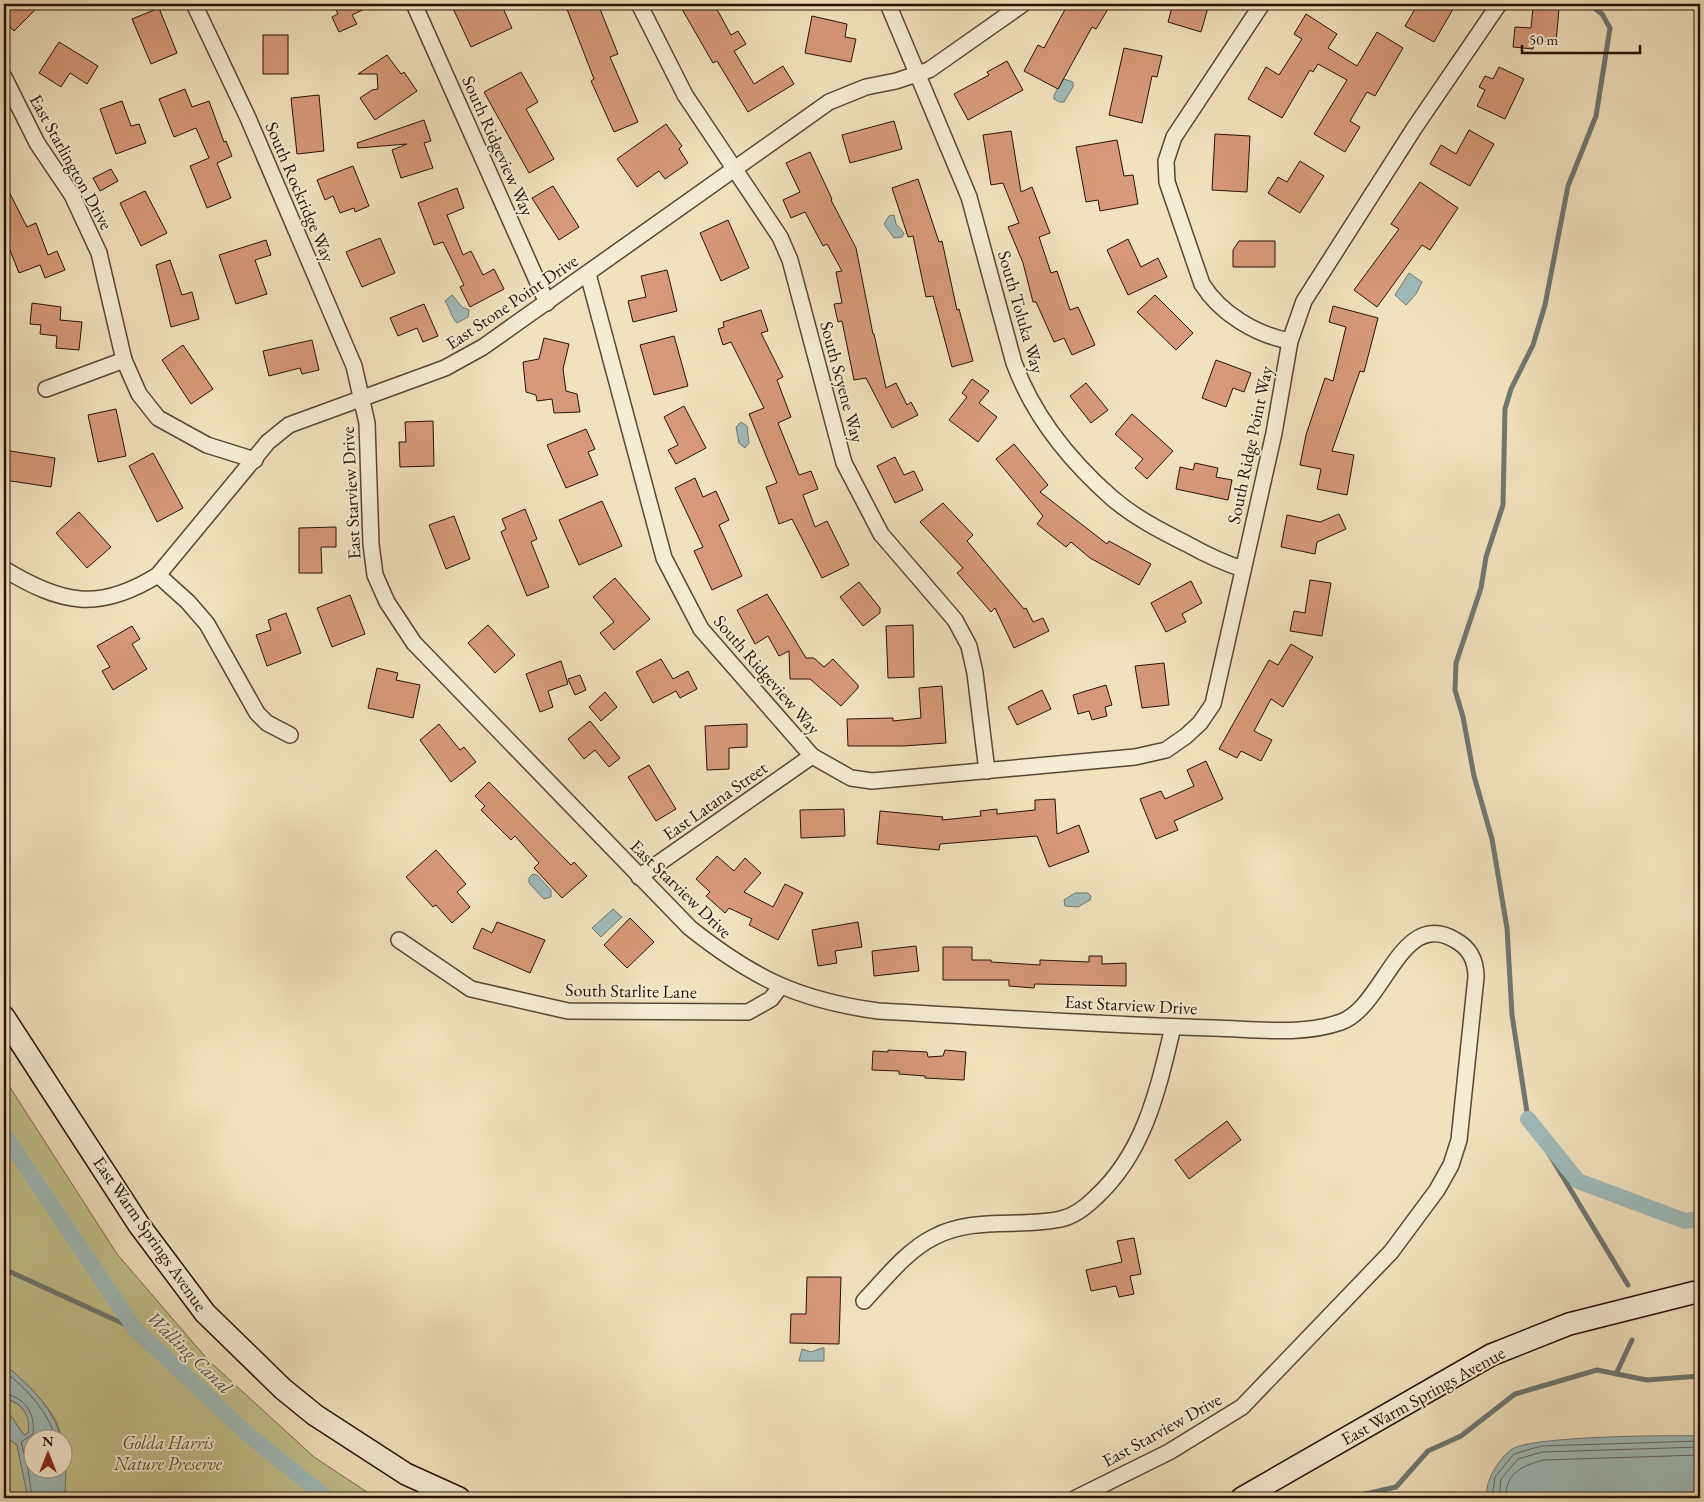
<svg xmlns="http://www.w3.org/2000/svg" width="1704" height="1502" font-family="'EB Garamond',serif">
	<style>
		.green { fill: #c2c18c; stroke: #75694a }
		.water { fill: #9fbbbb; stroke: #6f7773 }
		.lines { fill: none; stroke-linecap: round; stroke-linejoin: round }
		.shore { stroke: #646661; stroke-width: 1 }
		.stream { stroke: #6f7773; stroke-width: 5 }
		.canal { stroke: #9fbbbb; stroke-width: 16 }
		.building { fill: #d79979; stroke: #281107 }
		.street-casing { stroke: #5a4534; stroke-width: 18 }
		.secondary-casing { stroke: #281107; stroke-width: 24 }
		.street { stroke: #f6ecd4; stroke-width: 15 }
		.secondary { stroke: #f6ecd4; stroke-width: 21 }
		.labels { text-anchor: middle; stroke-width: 4; stroke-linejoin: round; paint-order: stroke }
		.street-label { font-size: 18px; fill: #281107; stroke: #f6ecd4 }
		.park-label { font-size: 18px; font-style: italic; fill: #5e4f36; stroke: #f6ecd4 }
		.water-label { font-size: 19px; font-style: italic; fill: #524c46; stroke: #f6ecd4 }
	</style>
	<rect width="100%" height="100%" fill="#f1e2bd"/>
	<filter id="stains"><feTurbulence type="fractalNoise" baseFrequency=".004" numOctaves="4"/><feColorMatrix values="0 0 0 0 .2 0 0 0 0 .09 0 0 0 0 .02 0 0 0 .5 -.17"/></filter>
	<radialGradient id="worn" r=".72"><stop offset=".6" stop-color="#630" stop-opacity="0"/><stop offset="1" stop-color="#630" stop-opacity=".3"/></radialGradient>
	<g class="green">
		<path d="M4,1078L117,1254L208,1360L314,1457L376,1498H65C66,1473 67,1446 57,1424C49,1404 21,1378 4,1364Z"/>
		<path d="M4,1398C21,1403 31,1414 29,1433L24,1435L4,1406Z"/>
		<polygon points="4,1436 17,1445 28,1498 4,1498"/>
	</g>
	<g class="water">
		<polygon points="1064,79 1073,82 1073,87 1064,102 1059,102 1054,99 1054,95"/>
		<polygon points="894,215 896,224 904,233 902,237 894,238 884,224 889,216"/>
		<polygon points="1409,273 1422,282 1416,294 1406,305 1395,295"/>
		<path d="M452,295L462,307L469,310L468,317L457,323C451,317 450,308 445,301Z"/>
		<polygon points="741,422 747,426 749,443 745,448 739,443 736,427"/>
		<polygon points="533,874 537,875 551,890 551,897 544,899 529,883 529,878"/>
		<polygon points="1075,893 1088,893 1091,896 1090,900 1078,907 1065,906 1064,900"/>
		<polygon points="613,909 622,917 601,937 592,928"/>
		<polygon points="822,1348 824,1348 824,1361 799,1361 802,1349 811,1352"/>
		<path d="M4,1364C28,1384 54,1408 61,1439L32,1440V1470H62L63,1447L66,1464L65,1498H28L17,1445L4,1436V1406L24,1435L28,1433C31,1414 21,1402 4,1398Z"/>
		<path d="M1700,1436V1498H1488C1482,1484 1500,1457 1512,1449C1533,1436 1669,1435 1700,1436Z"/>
	</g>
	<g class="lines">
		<g class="shore">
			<path d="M4,1371C26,1388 49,1412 56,1440"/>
			<path d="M4,1394C24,1396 36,1414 33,1434L21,1442L28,1469L32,1498"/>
			<polyline points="1492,1498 1495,1477 1514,1454 1541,1446 1700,1441"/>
			<polyline points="1499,1498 1501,1479 1518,1459 1542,1452 1700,1447"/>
			<path d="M1506,1498C1505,1473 1522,1466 1543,1460L1700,1455"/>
		</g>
		<g class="stream">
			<polyline points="1589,4 1602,14 1610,28 1596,116 1568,186 1545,305 1533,345 1511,389 1505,409 1503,505 1486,557 1481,588 1456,663 1455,690 1463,717 1474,776 1492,839 1507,928 1512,1015 1528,1119 1628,1285"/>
			<polyline points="4,1269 135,1329"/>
			<polyline points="1616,1374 1632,1340"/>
			<polyline points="1348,1498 1396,1487 1428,1451 1461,1436 1515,1394 1597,1370 1647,1380 1700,1376"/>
		</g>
		<g class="canal">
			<polyline points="1528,1119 1578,1181 1685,1221 1700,1219"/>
			<polyline points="4,1134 135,1329 251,1437 327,1498"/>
		</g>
	</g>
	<g class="building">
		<polygon points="4,4 29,4 35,10 14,31 4,20"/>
		<polygon points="333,4 375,4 352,15 357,24 339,32 332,17 338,14"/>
		<polygon points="451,4 501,4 512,28 471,47"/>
		<polygon points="565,4 598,4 618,54 610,57 638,122 614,132 591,81 594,79"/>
		<polygon points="679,4 714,4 731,35 738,31 746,44 734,51 754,84 783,66 794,84 748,112 717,61 713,63"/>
		<polygon points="1068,4 1111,4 1096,29 1092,27 1058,89 1024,71 1038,45 1044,48"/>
		<polygon points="1173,4 1209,4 1201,32 1168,22"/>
		<polygon points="1418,4 1456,4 1434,42 1405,26"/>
		<polygon points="1533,7 1559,9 1556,42 1534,40 1533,49 1513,47 1515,27 1531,28"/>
		<polygon points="159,8 177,53 151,64 132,19"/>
		<polygon points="1306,14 1337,34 1328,48 1357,66 1377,32 1403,48 1375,96 1367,92 1350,121 1360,127 1345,152 1314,134 1347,80 1318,64 1313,72 1310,70 1282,118 1248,99 1266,67 1279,75 1302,39 1294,34"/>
		<polygon points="812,16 847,24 845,37 856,39 851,62 805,53"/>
		<rect x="263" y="35" width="25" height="39"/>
		<polygon points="59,42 98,66 87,84 70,73 61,87 39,73"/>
		<polygon points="1124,48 1162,56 1157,77 1152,76 1142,123 1109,115"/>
		<polygon points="387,55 401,74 404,72 417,91 375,120 360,98 372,90 378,89 377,74 358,74"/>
		<polygon points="1007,61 1023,90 968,120 954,94 989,75 987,72"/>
		<polygon points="1499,67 1524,79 1505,119 1477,106 1485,90 1479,87 1485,76 1493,79"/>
		<polygon points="521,72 538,102 526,109 554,159 529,173 484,92"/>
		<polygon points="185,89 192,107 209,101 224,142 226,141 232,156 217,163 231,198 207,208 190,166 209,158 196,128 174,137 159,99"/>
		<polygon points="319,95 324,151 297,154 291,98"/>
		<polygon points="122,101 131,126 139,124 146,143 116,154 100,109"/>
		<polygon points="424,120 431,141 424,143 433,168 401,178 392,150 407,144 358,148 357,143"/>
		<polygon points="894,121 902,149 850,163 842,135"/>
		<polygon points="666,124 682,146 679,149 688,163 665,179 659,171 637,187 617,159"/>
		<polygon points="1469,130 1494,144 1470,186 1430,164 1441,145 1456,154"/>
		<polygon points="1011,131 1021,192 1032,187 1050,233 1039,237 1051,273 1057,271 1070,310 1078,307 1095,345 1072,355 1064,338 1054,342 1036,302 1033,302 1023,263 1008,227 1019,223 1003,183 991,185 983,135"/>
		<polygon points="1215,134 1250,136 1247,192 1212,190"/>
		<polygon points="1117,140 1124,176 1133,175 1138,204 1100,211 1098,200 1086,202 1076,147"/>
		<polygon points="810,152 832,199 831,200 856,248 873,334 874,334 886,388 896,383 907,405 911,402 918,415 892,428 866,378 854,380 842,321 838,322 834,304 842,303 836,272 842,271 827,244 823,246 805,212 791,218 783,200 800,192 786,163"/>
		<polygon points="1300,161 1324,176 1300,213 1268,193 1278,177 1287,182"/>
		<polygon points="353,166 369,206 355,212 354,208 340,213 333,196 325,200 317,180"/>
		<polygon points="111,169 118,181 100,191 93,178"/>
		<polygon points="918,179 939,242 942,241 957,310 959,309 973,361 952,367 933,296 926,297 913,236 908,237 892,188"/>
		<polygon points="4,182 27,227 36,223 48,255 57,251 65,270 45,278 40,265 19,273 4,235"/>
		<polygon points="1420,182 1458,208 1430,250 1422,245 1377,307 1354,290 1399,229 1391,224"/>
		<polygon points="553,186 579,227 559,240 532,198"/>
		<polygon points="457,188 464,208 447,215 463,255 471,251 483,275 494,269 504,289 470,307 460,287 464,285 443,242 434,245 418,203"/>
		<polygon points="145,191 167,233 141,246 120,203"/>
		<polygon points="728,220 749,268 721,281 700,233"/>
		<polygon points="380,238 395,273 362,287 346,252"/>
		<polygon points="1128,239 1141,267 1158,258 1167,277 1128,295 1107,250"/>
		<polygon points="266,240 271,255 255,260 267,294 236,304 219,255"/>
		<polygon points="1239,241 1275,241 1275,267 1233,267 1233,250"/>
		<polygon points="170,260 182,295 192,292 199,319 171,327 156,265"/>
		<polygon points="667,270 677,311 633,322 628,301 646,297 641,276"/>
		<polygon points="1155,295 1193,333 1176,350 1137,312"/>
		<polygon points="32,303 61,307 60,320 82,322 79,350 56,348 57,336 40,334 41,325 30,324"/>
		<polygon points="424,304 438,336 423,342 417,328 398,336 390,318"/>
		<polygon points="1333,306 1378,318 1364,372 1360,371 1332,451 1354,455 1347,495 1317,489 1321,469 1300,465 1306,435 1325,378 1333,381 1346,327 1329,322"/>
		<polygon points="761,310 768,331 761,333 783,377 777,380 791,417 778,423 799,475 811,471 818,489 803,495 815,527 827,521 849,565 822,578 792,519 779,524 766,487 777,483 749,414 764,408 731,342 723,345 718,329 724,327 723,322"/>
		<polygon points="674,336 688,386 654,395 640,345"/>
		<polygon points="544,338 569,344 563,369 566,391 577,394 580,412 554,413 552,399 537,401 536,395 526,392 523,362 539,359"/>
		<polygon points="312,340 319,370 302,374 300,368 269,376 263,351"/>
		<polygon points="183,345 213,389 191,404 162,360"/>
		<polygon points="1216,360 1251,373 1244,392 1233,388 1226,407 1202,398"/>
		<polygon points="972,379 989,391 979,403 997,417 978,442 949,420 967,397 962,393"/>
		<polygon points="1086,383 1108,410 1091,423 1070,396"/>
		<polygon points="684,406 706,448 676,464 668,450 678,445 664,417"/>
		<polygon points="116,409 126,456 98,462 88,415"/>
		<polygon points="1132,414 1173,451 1147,479 1135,468 1143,459 1115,434"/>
		<polygon points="433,421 434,466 400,467 399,442 406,442 405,422"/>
		<polygon points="586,429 595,449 588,452 598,475 566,488 547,445"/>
		<polygon points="1014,444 1048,485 1040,492 1107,544 1109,541 1151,564 1139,585 1090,558 1071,542 1066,547 1037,524 1043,516 996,459"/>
		<polygon points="4,450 55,458 51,487 4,480"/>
		<polygon points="153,453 183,508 157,522 129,466"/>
		<polygon points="895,457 904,475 914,471 923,490 895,503 877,466"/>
		<polygon points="1195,463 1218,468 1216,477 1232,480 1228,500 1176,489 1180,467 1193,470"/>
		<polygon points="695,478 703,497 716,491 729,520 719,525 742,576 712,590 694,551 703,547 675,488"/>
		<polygon points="602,501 622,546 579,565 559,520"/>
		<polygon points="943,503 973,535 967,541 1024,609 1026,608 1033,622 1043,618 1049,631 1014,648 995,608 991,612 957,573 963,568 920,522"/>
		<polygon points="525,509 537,539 531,542 549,587 527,596 501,532 506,529 502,519"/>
		<polygon points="79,512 111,547 87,568 56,533"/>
		<polygon points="1339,514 1346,529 1317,542 1315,554 1281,547 1287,515 1320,522"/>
		<polygon points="454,516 470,559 446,569 429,525"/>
		<polygon points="336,527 336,547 321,547 322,573 299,573 299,528"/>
		<polygon points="615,578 650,619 614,650 600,633 614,622 593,597"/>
		<polygon points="1310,580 1331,583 1322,636 1290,631 1294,611 1305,613"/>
		<polygon points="1191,581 1202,603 1182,614 1186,622 1166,632 1151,603"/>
		<polygon points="859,582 880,608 880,613 863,626 840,597"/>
		<polygon points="767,594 806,658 814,658 824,667 833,659 858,685 858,688 841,706 810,679 790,679 789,651 779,656 768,636 755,644 737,610"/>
		<polygon points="350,595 365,634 332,647 317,608"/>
		<polygon points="286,613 301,653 267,666 256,635 271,630 268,620"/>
		<polygon points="488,625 515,655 495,673 468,643"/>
		<polygon points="913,625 914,677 888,678 886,626"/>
		<polygon points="132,626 140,639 132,644 147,669 113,690 102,671 110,667 97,646"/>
		<polygon points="1291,644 1313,657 1283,707 1271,699 1254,731 1272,740 1261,761 1241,751 1237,758 1219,749 1269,660 1278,665"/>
		<polygon points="661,659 673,679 688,671 697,689 680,698 676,691 653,703 636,672"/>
		<polygon points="561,661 568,684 548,691 553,707 540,712 526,674"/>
		<polygon points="1164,663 1169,705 1142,708 1135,666"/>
		<polygon points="377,668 398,673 396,680 420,685 413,718 368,708"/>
		<polygon points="580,675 586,690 575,695 568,679"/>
		<polygon points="1106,685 1112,705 1105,707 1107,716 1092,720 1089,711 1078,714 1073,695"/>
		<polygon points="942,686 946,743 903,746 848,746 847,719 893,718 893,721 921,718 919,688"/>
		<polygon points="1042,690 1051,709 1017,725 1008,707"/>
		<polygon points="605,692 617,707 601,721 589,707"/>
		<polygon points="590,721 620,758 609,767 595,750 584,759 568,739"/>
		<polygon points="439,724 460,750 464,747 476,762 451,782 420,740"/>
		<polygon points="747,724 747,747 729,748 729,769 707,770 705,726"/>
		<polygon points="1206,761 1223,799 1174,821 1178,830 1156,839 1140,799 1161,791 1165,799 1194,786 1187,770"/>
		<polygon points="649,765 676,809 656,821 628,777"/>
		<polygon points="489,782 571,865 574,862 587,876 562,898 534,868 539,863 515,836 511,840 481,810 485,806 475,796"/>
		<polygon points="1055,799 1057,834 1079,825 1089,852 1049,867 1037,836 940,844 939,850 877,844 880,811 943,817 942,820 981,816 980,811 997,809 997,814 1035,810 1035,800"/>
		<polygon points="844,809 845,836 801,838 800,810"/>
		<polygon points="436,850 466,884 457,892 470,907 452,923 436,905 433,907 406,877"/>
		<polygon points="717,856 734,871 745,858 761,873 744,892 773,907 785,884 803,893 778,940 749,925 752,919 729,908 725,913 706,896 710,892 696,879"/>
		<polygon points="630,918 654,942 627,968 604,945"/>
		<polygon points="497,922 545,940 530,973 473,948 482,928 492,933"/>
		<polygon points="858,922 862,947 835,951 837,963 818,966 812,930"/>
		<polygon points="916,946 919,971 874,976 872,951"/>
		<polygon points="943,947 972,947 972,960 991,960 991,962 1040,965 1040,960 1089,962 1089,956 1102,956 1102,964 1126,963 1126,986 1035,984 1034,988 1009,986 1009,980 943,980"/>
		<polygon points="888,1050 927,1052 928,1057 943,1056 945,1050 966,1052 964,1080 925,1078 925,1076 899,1074 899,1071 872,1070 873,1051 888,1052"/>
		<polygon points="1227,1121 1241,1140 1189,1179 1175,1160"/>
		<polygon points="1134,1238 1141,1274 1130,1276 1134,1294 1119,1297 1116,1286 1091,1291 1086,1270 1122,1262 1117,1241"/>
		<polygon points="807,1277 841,1277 839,1344 790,1343 791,1314 806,1314"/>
	</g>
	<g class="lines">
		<g class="street-casing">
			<g id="street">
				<path d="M194,4L248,118L354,366L367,423L371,544L375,575L387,602L414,643L690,928C753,978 798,1000 878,1011C990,1017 1102,1025 1214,1028C1255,1029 1302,1036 1341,1022C1385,1006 1400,908 1455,940C1470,948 1476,961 1476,977L1459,1140L1451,1165L1437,1190L1391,1252L1242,1407L1169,1452L1076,1498"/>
				<polyline points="414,4 547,303"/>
				<polyline points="639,4 685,95 780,237 790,260 844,463 881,534 955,620 969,646 975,673 987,771"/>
				<path d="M888,4L969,197L1014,363C1033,415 1070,461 1112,498C1134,517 1161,531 1187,544C1205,554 1223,563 1243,569"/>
				<path d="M1262,4L1174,137L1166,161L1167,182L1202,284C1220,313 1256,335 1290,341"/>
				<polyline points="4,77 37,143 72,195 99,253 124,360 139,394 158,418 207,445 255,460"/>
				<polyline points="588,274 664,558 701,629 812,756 851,778 872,781 1135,757 1166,750 1186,736 1200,723 1213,704 1274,433 1290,341 1304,301 1415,127 1499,4"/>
				<polyline points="46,389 124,360"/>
				<path d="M4,569C61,604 99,612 158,575L268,442L289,425L445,368L483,347L829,102L866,87L896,81L929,70L1023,4"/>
				<polyline points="158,575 188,602 207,624 257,713 267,723 290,735"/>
				<polyline points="639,877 812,756"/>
				<polyline points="399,940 471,989 568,1011 748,1012 771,999 780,987"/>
				<path d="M864,1301C885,1279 906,1251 934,1237C974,1216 1019,1228 1061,1219C1075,1216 1086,1207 1096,1197C1145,1152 1158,1089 1173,1027"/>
			</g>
		</g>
		<g class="secondary-casing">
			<g id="secondary">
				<polyline points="4,1017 139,1225 205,1313 283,1389 315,1415 406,1474 459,1498"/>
				<polyline points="1242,1498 1491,1355 1569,1324 1700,1291"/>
			</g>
		</g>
		<use href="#street" class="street"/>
		<use href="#secondary" class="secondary"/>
	</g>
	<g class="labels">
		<g class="street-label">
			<text transform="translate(498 146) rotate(66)" y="6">South Ridgeview Way</text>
			<text transform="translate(71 162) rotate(61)" y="6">East Starlington Drive</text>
			<text transform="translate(300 192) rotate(67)" y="6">South Rockridge Way</text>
			<text transform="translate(512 302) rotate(-34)" y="6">East Stone Point Drive</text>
			<text transform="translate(1021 312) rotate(74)" y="6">South Toluka Way</text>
			<text transform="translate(842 382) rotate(75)" y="6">South Scyene Way</text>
			<text transform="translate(1250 445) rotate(-78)" y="6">South Ridge Point Way</text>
			<text transform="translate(351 493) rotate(-93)" y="6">East Starview Drive</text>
			<text transform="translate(767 675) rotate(49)" y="6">South Ridgeview Way</text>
			<text transform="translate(715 801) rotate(-35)" y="6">East Latana Street</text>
			<text transform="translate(681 889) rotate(44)" y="6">East Starview Drive</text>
			<text transform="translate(631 991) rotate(1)" y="6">South Starlite Lane</text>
			<text transform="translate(1131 1005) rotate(3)" y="6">East Starview Drive</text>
			<text transform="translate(150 1234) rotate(55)" y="6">East Warm Springs Avenue</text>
			<text transform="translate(1423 1396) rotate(-29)" y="6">East Warm Springs Avenue</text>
			<text transform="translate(1162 1430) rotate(-29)" y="6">East Starview Drive</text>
		</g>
		<g class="park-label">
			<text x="168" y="1449">Golda Harris<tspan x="168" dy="21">Nature Preserve</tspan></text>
		</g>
		<g class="water-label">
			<text transform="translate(190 1352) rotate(44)" y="7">Walling Canal</text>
		</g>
	</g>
	<rect width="1704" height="1502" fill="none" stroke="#f1e2bd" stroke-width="20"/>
	<rect x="5" y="5" width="1694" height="1492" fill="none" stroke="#281107" stroke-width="2.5"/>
	<rect x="10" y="10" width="1684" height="1482" fill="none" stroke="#281107"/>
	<g transform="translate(48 1454)"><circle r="24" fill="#f6ecd4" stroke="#a49482"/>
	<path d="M0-4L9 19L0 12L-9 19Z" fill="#8f2418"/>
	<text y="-8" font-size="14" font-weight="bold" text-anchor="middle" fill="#281107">N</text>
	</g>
	<path d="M1522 45v8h118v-8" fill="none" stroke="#281107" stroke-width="2.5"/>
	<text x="1529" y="45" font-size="15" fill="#281107" stroke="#f6ecd4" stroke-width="4" paint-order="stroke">50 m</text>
	<rect width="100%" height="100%" filter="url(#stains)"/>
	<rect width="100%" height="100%" fill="url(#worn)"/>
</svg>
